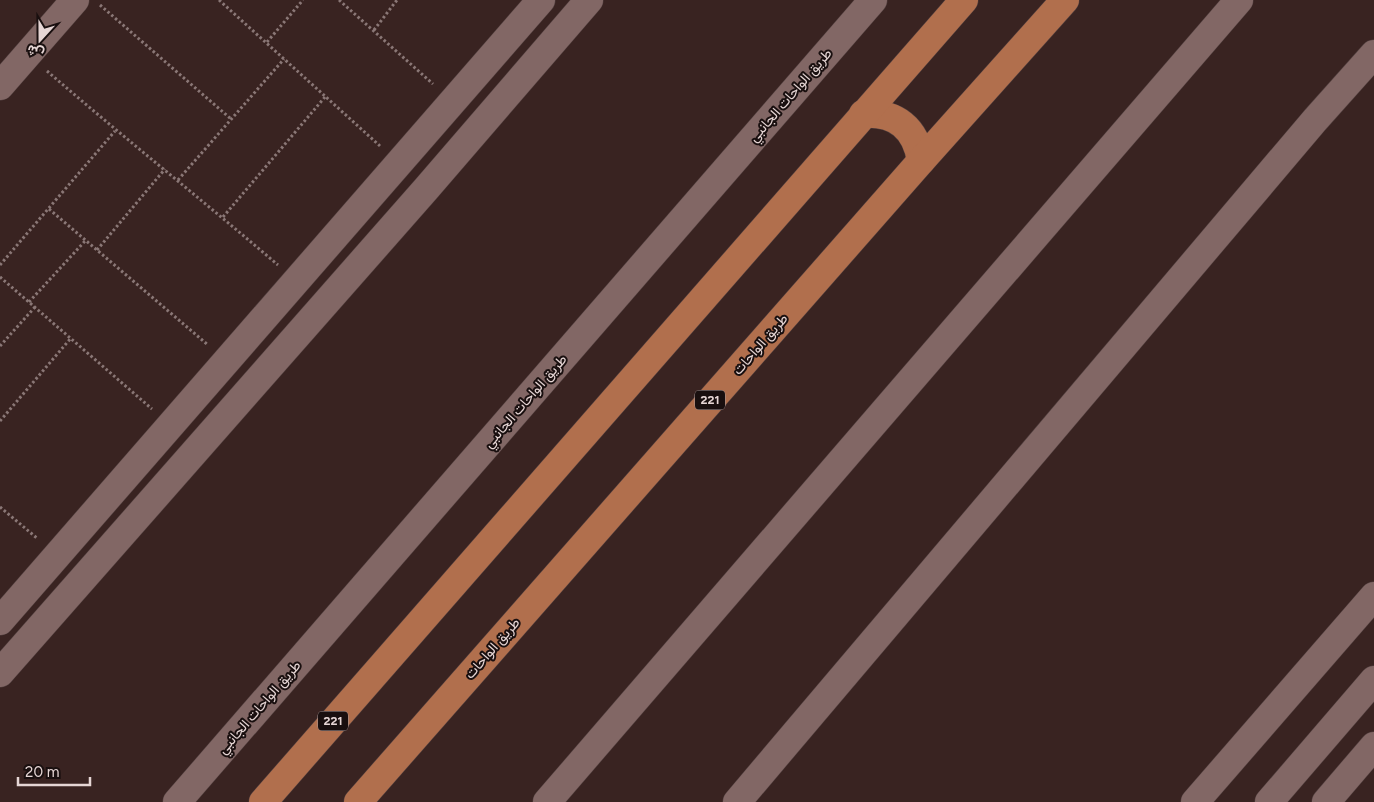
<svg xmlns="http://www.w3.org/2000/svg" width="1374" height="802" font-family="Figtree,Vazirmatn,sans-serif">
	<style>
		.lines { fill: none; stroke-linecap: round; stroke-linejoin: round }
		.street-casing { stroke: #534140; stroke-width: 29 }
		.secondary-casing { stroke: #534140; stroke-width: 29 }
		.highway-casing { stroke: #534140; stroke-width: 29 }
		.path { stroke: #8a7776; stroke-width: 3; stroke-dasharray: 2.5 2.5; stroke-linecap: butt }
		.street { stroke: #826765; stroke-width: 28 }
		.secondary { stroke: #826765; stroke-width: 28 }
		.highway { stroke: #b16f4d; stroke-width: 28 }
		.labels { text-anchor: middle; stroke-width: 4; stroke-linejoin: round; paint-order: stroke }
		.shield { fill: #190f0f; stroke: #a89a9a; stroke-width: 1 }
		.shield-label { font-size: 12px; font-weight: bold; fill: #e6d6d5 }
		.street-label { font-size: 14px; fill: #e6d6d5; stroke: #190f0f }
	</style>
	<rect width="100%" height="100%" fill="#392321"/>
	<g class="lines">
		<g class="street-casing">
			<g id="street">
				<polyline points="0,86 75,0"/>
				<polyline points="0,621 541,0"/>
				<polyline points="0,673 426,189 589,0"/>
				<polyline points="737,802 1315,120 1374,54"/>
				<polyline points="1326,802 1374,746"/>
			</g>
		</g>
		<g class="secondary-casing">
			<g id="secondary">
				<polyline points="177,802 873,0"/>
				<polyline points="547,802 1239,0"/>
				<polyline points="1195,802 1374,596"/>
				<polyline points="1269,802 1374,680"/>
			</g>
		</g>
		<g class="highway-casing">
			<g id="highway">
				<path d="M863,114C896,112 916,128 921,161"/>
				<polyline points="263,802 964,0"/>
				<polyline points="358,802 921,161 1065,0"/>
			</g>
		</g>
		<g class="path">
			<polyline points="219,0 380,146"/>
			<polyline points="339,0 433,84"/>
			<polyline points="100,5 231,119"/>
			<polyline points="374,30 397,0"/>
			<polyline points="267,42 303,0"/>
			<path d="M47,71C123,137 201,199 278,265"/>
			<polyline points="178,180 284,59"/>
			<polyline points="49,209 208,345"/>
			<polyline points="223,217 325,97"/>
			<polyline points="97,250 165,169"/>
			<polyline points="0,265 115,131"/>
			<polyline points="0,277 152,409"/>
			<polyline points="29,302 86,240"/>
			<polyline points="0,346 35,307"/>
			<polyline points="0,421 71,338"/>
			<polyline points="0,507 38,539"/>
		</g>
		<use href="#street" class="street"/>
		<use href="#secondary" class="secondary"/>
		<use href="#highway" class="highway"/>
	</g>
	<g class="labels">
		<g class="shield">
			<rect x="695" y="390.5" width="30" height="19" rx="4"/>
			<rect x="318" y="711.5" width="30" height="19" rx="4"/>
		</g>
		<g class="shield-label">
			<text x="710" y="404">221</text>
			<text x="333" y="725">221</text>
		</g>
		<g class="street-label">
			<text transform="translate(790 95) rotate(-49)" y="5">طريق الواحات الجانبي</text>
			<text transform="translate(760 344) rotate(-49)" y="5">طريق الواحات</text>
			<text transform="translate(525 401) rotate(-49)" y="5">طريق الواحات الجانبي</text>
			<text transform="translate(492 648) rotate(-49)" y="5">طريق الواحات</text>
			<text transform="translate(259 707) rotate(-49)" y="5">طريق الواحات الجانبي</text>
		</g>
	</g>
	<g transform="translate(40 40) rotate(201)" stroke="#190f0f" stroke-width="4" paint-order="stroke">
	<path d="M0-4L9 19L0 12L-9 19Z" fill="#e6d6d5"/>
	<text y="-8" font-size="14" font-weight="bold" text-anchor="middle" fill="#e6d6d5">ش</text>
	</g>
	<path d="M18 777v8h72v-8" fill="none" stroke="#e6d6d5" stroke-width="2.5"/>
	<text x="25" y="777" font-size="15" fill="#e6d6d5" stroke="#190f0f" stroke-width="4" paint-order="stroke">20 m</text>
</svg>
